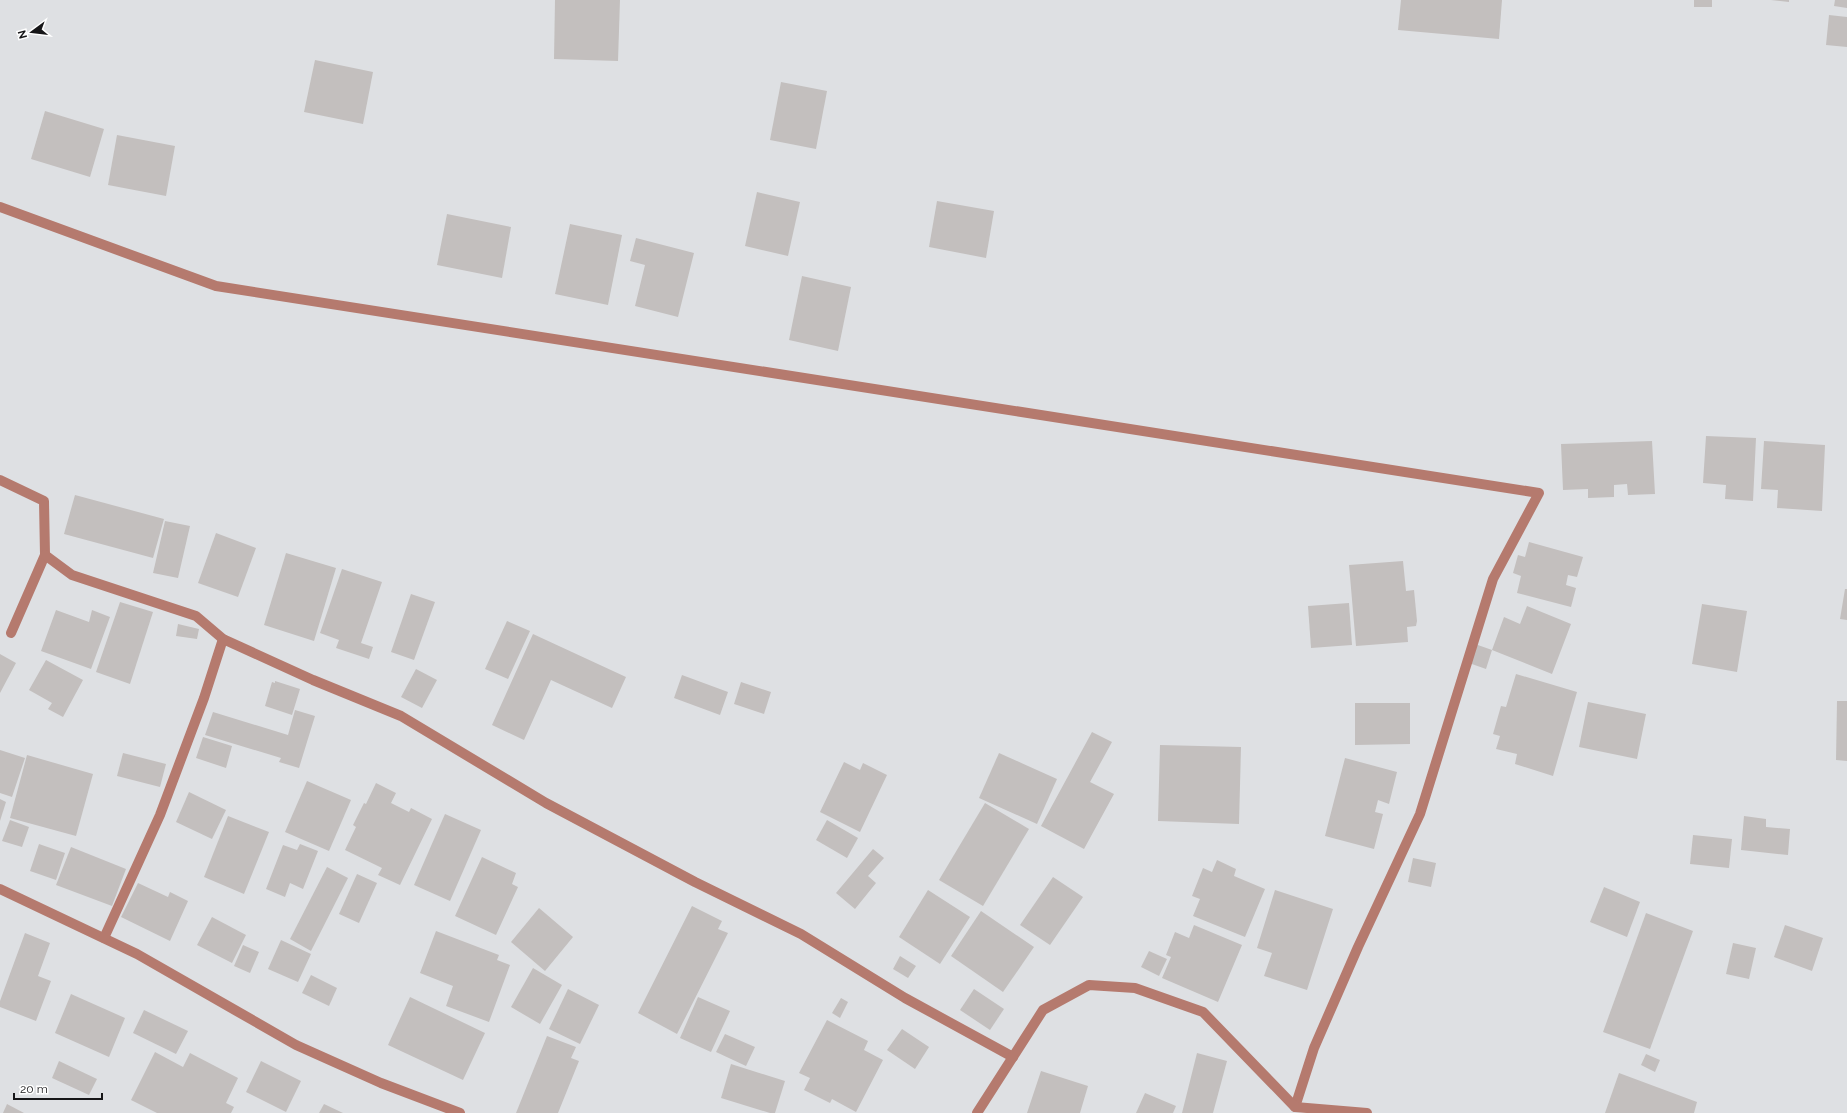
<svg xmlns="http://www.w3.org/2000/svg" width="1847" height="1113" font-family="Raleway,sans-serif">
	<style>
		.building { fill: #c3bfbe }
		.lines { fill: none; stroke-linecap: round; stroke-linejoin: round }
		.minor { stroke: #b57a6e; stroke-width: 10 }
	</style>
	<rect width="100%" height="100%" fill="#dee0e3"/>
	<g class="building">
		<polygon points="555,0 620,0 618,61 554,59"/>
		<polygon points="1401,0 1502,0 1499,39 1398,30"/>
		<rect x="1694" y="0" width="18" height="7"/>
		<polygon points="1771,0 1789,0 1789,2"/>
		<polygon points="1835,0 1847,0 1847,8 1834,6"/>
		<polygon points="1829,15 1847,17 1847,47 1826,45"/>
		<polygon points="315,60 373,72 363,124 304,112"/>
		<polygon points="781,82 827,91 816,149 770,140"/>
		<polygon points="45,111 104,129 90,177 31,159"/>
		<polygon points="117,135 175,146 166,196 108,185"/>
		<polygon points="757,192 800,202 788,256 745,246"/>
		<polygon points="937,201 994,211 986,258 929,247"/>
		<polygon points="447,214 511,227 502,278 437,265"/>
		<polygon points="570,224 622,235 608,305 555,294"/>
		<polygon points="636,238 694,253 678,317 635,306 645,265 630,261"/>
		<polygon points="802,276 851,287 838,351 789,340"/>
		<polygon points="1706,436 1756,438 1753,501 1725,499 1726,485 1703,483"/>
		<polygon points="1652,441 1655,494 1628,495 1627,484 1614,485 1614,497 1588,498 1588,489 1563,490 1561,444"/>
		<polygon points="1764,441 1825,445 1822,511 1777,508 1778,490 1761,489"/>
		<polygon points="75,495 164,519 153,558 64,534"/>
		<polygon points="165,521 190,526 178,578 153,573"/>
		<polygon points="216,533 256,548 238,597 198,583"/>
		<polygon points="1529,542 1583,557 1577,577 1568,575 1566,585 1576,588 1571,607 1517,593 1521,576 1513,573 1518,555 1525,557"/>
		<polygon points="286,553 336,568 314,641 264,625"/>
		<polygon points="1403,561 1406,591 1414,590 1417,621 1416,626 1407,627 1408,642 1356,646 1349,565"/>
		<polygon points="342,569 382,582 361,643 373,647 369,659 336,648 339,640 320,633"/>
		<polygon points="1845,589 1847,589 1847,620 1840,619"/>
		<polygon points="411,594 435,602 414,660 391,652"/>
		<polygon points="120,602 153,612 130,684 96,672"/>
		<polygon points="1349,603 1352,645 1311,648 1308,606"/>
		<polygon points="1702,604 1747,611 1737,672 1692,664"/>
		<polygon points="1527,606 1571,624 1552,674 1492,650 1486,669 1469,663 1475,644 1492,650 1504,617 1520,624"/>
		<polygon points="56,610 89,622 92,610 110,617 91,669 41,651"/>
		<polygon points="507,621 530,631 508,679 485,669"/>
		<polygon points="178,624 199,629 197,639 176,636"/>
		<polygon points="533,634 626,677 612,708 551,680 524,740 492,725"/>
		<polygon points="0,654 16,663 0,693"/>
		<polygon points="46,660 83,680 63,717 48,709 52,703 29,690"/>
		<polygon points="416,669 437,680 422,708 401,697"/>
		<polygon points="1516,674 1577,692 1553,776 1515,764 1517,754 1496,749 1500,736 1493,734 1501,706 1506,707"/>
		<polygon points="682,675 728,692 720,715 674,698"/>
		<polygon points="275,681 300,689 292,715 265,706 272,682 275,683"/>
		<polygon points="741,682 771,692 764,714 734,704"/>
		<polygon points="1837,701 1847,701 1847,761 1836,760"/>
		<polygon points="1588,702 1646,714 1637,759 1579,747"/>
		<polygon points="1355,703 1410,703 1410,744 1355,745"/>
		<polygon points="295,710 315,716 299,768 279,762 281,758 205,735 213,712 288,735"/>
		<polygon points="1092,732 1112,742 1090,782 1114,794 1084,849 1041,826"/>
		<polygon points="203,737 232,746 226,768 196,758"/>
		<polygon points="1160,745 1241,747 1239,824 1158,821"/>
		<polygon points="0,750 25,758 12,797 0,793"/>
		<polygon points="123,753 166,764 160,787 117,776"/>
		<polygon points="999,753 1057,779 1037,824 979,798"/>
		<polygon points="27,755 93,774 76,836 10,818"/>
		<polygon points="1345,758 1397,772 1389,804 1378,800 1375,812 1383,814 1374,849 1325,836"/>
		<polygon points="844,762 860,770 863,763 887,775 860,832 820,812"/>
		<polygon points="307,781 351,800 329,851 285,832"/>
		<polygon points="376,783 396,793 391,803 409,812 411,808 432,819 400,885 378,875 382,868 345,850 356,827 353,825 364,803 366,804"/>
		<polygon points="189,792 226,810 212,839 176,822"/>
		<polygon points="0,799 6,802 0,821"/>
		<polygon points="985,803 1029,829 983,906 939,880"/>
		<polygon points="445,814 481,830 450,901 414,885"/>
		<polygon points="228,816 269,832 244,894 204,877"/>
		<polygon points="1744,816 1766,819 1766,827 1790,829 1788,855 1741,850"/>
		<polygon points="10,820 29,827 22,847 2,841"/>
		<polygon points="827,820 858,838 847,858 816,840"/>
		<polygon points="1693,835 1732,839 1729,868 1690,864"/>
		<polygon points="39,844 65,853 56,880 30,871"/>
		<polygon points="300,844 318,851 303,889 290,883 285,897 266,889 283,845 297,850"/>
		<polygon points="71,847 126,869 112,906 56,885"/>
		<polygon points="873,849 884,858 868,876 876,883 855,909 836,893"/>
		<polygon points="482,857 516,873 512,884 518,887 496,935 455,916"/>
		<polygon points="1413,858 1436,863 1431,887 1408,882"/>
		<polygon points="1217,860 1236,869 1234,876 1265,889 1245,937 1193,916 1200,899 1192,896 1203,868 1212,872"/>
		<polygon points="327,867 348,878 311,951 290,939"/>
		<polygon points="357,874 377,883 359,923 339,914"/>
		<polygon points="1053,877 1083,897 1050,945 1020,925"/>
		<polygon points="138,883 168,897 170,892 188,901 170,941 121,917"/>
		<polygon points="1604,887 1640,902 1627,937 1590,922"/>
		<polygon points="928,890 970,917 940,964 899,937"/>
		<polygon points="1275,890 1333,909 1307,990 1264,976 1272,953 1257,948"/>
		<polygon points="692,906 722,921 718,929 728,933 677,1034 638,1013"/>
		<polygon points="539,908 573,937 545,971 511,942"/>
		<polygon points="981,911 1034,947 1003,992 951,956"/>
		<polygon points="1646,913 1693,931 1650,1049 1603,1032"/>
		<polygon points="212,917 246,935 232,963 197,945"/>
		<polygon points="1194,925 1242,945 1218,1002 1162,978 1171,957 1166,955 1175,932 1189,938"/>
		<polygon points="1785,925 1823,938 1812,971 1774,957"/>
		<polygon points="436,931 499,955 497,960 510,965 489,1022 446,1006 453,986 420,973"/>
		<polygon points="25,933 50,943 38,976 51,981 36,1021 0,1007 0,1001"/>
		<polygon points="281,940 311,954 298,982 268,969"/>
		<polygon points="1733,943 1756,948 1749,979 1726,974"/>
		<polygon points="243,945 259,952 250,973 234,966"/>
		<polygon points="1149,951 1167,959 1159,976 1141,967"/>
		<polygon points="900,956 916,966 908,978 893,969"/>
		<polygon points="533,968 562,985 540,1024 511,1007"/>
		<polygon points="311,975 337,988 329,1006 302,993"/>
		<polygon points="568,989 599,1005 580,1044 549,1029"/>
		<polygon points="974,989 1004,1009 990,1030 960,1010"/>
		<polygon points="71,994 125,1018 109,1057 55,1033"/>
		<polygon points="410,997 485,1033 463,1080 388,1045"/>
		<polygon points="698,997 730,1011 711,1052 680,1038"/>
		<polygon points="841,998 848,1002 840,1018 832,1013"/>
		<polygon points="144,1010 188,1031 176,1054 133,1033"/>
		<polygon points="827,1020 868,1041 864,1050 883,1060 856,1112 832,1099 830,1103 804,1090 810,1078 799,1073"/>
		<polygon points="902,1029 929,1047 915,1069 887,1050"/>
		<polygon points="725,1034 755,1047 746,1066 716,1052"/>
		<polygon points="547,1036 576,1047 571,1058 579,1061 558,1113 516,1113"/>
		<polygon points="155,1052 183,1067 190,1053 238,1078 226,1103 234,1107 231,1113 157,1113 131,1100"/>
		<polygon points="1197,1053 1227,1061 1213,1113 1182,1113"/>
		<polygon points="1646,1054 1660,1060 1655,1072 1641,1065"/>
		<polygon points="59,1061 97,1079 89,1095 52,1078"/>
		<polygon points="261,1061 301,1081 286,1112 246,1092"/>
		<polygon points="731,1064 785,1081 775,1113 770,1113 721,1098"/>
		<polygon points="1041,1071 1088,1086 1080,1113 1027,1113"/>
		<polygon points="1619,1073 1697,1102 1694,1113 1605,1113"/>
		<polygon points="1145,1093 1176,1106 1173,1113 1136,1113"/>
		<polygon points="7,1104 24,1113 3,1113"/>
		<polygon points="324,1104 343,1113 319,1113"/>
	</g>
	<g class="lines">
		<g class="minor">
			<polyline points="0,207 216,286 1539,493 1493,579 1420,814 1358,947 1314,1048 1295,1107"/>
			<polyline points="0,480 44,501 45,555 11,633"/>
			<polyline points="45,555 72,575 196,616 223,639 313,680 401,716 546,803 695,882 801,934 905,998 1013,1057"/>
			<polyline points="0,889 137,954 296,1045 381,1083 460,1113"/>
			<polyline points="104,938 160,815 204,698 223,639"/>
			<polyline points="977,1113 1043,1010 1089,985 1135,988 1203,1012 1295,1107 1367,1113"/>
		</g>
	</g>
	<g transform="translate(32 32) rotate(255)" stroke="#ffffff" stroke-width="3" paint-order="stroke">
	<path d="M0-3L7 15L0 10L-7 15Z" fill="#161618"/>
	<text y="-6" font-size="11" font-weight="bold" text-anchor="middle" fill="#161618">N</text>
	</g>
	<path d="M14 1093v6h88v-6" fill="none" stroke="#161618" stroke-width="2"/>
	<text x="20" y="1093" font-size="12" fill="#161618" stroke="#ffffff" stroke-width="3" paint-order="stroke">20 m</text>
</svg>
